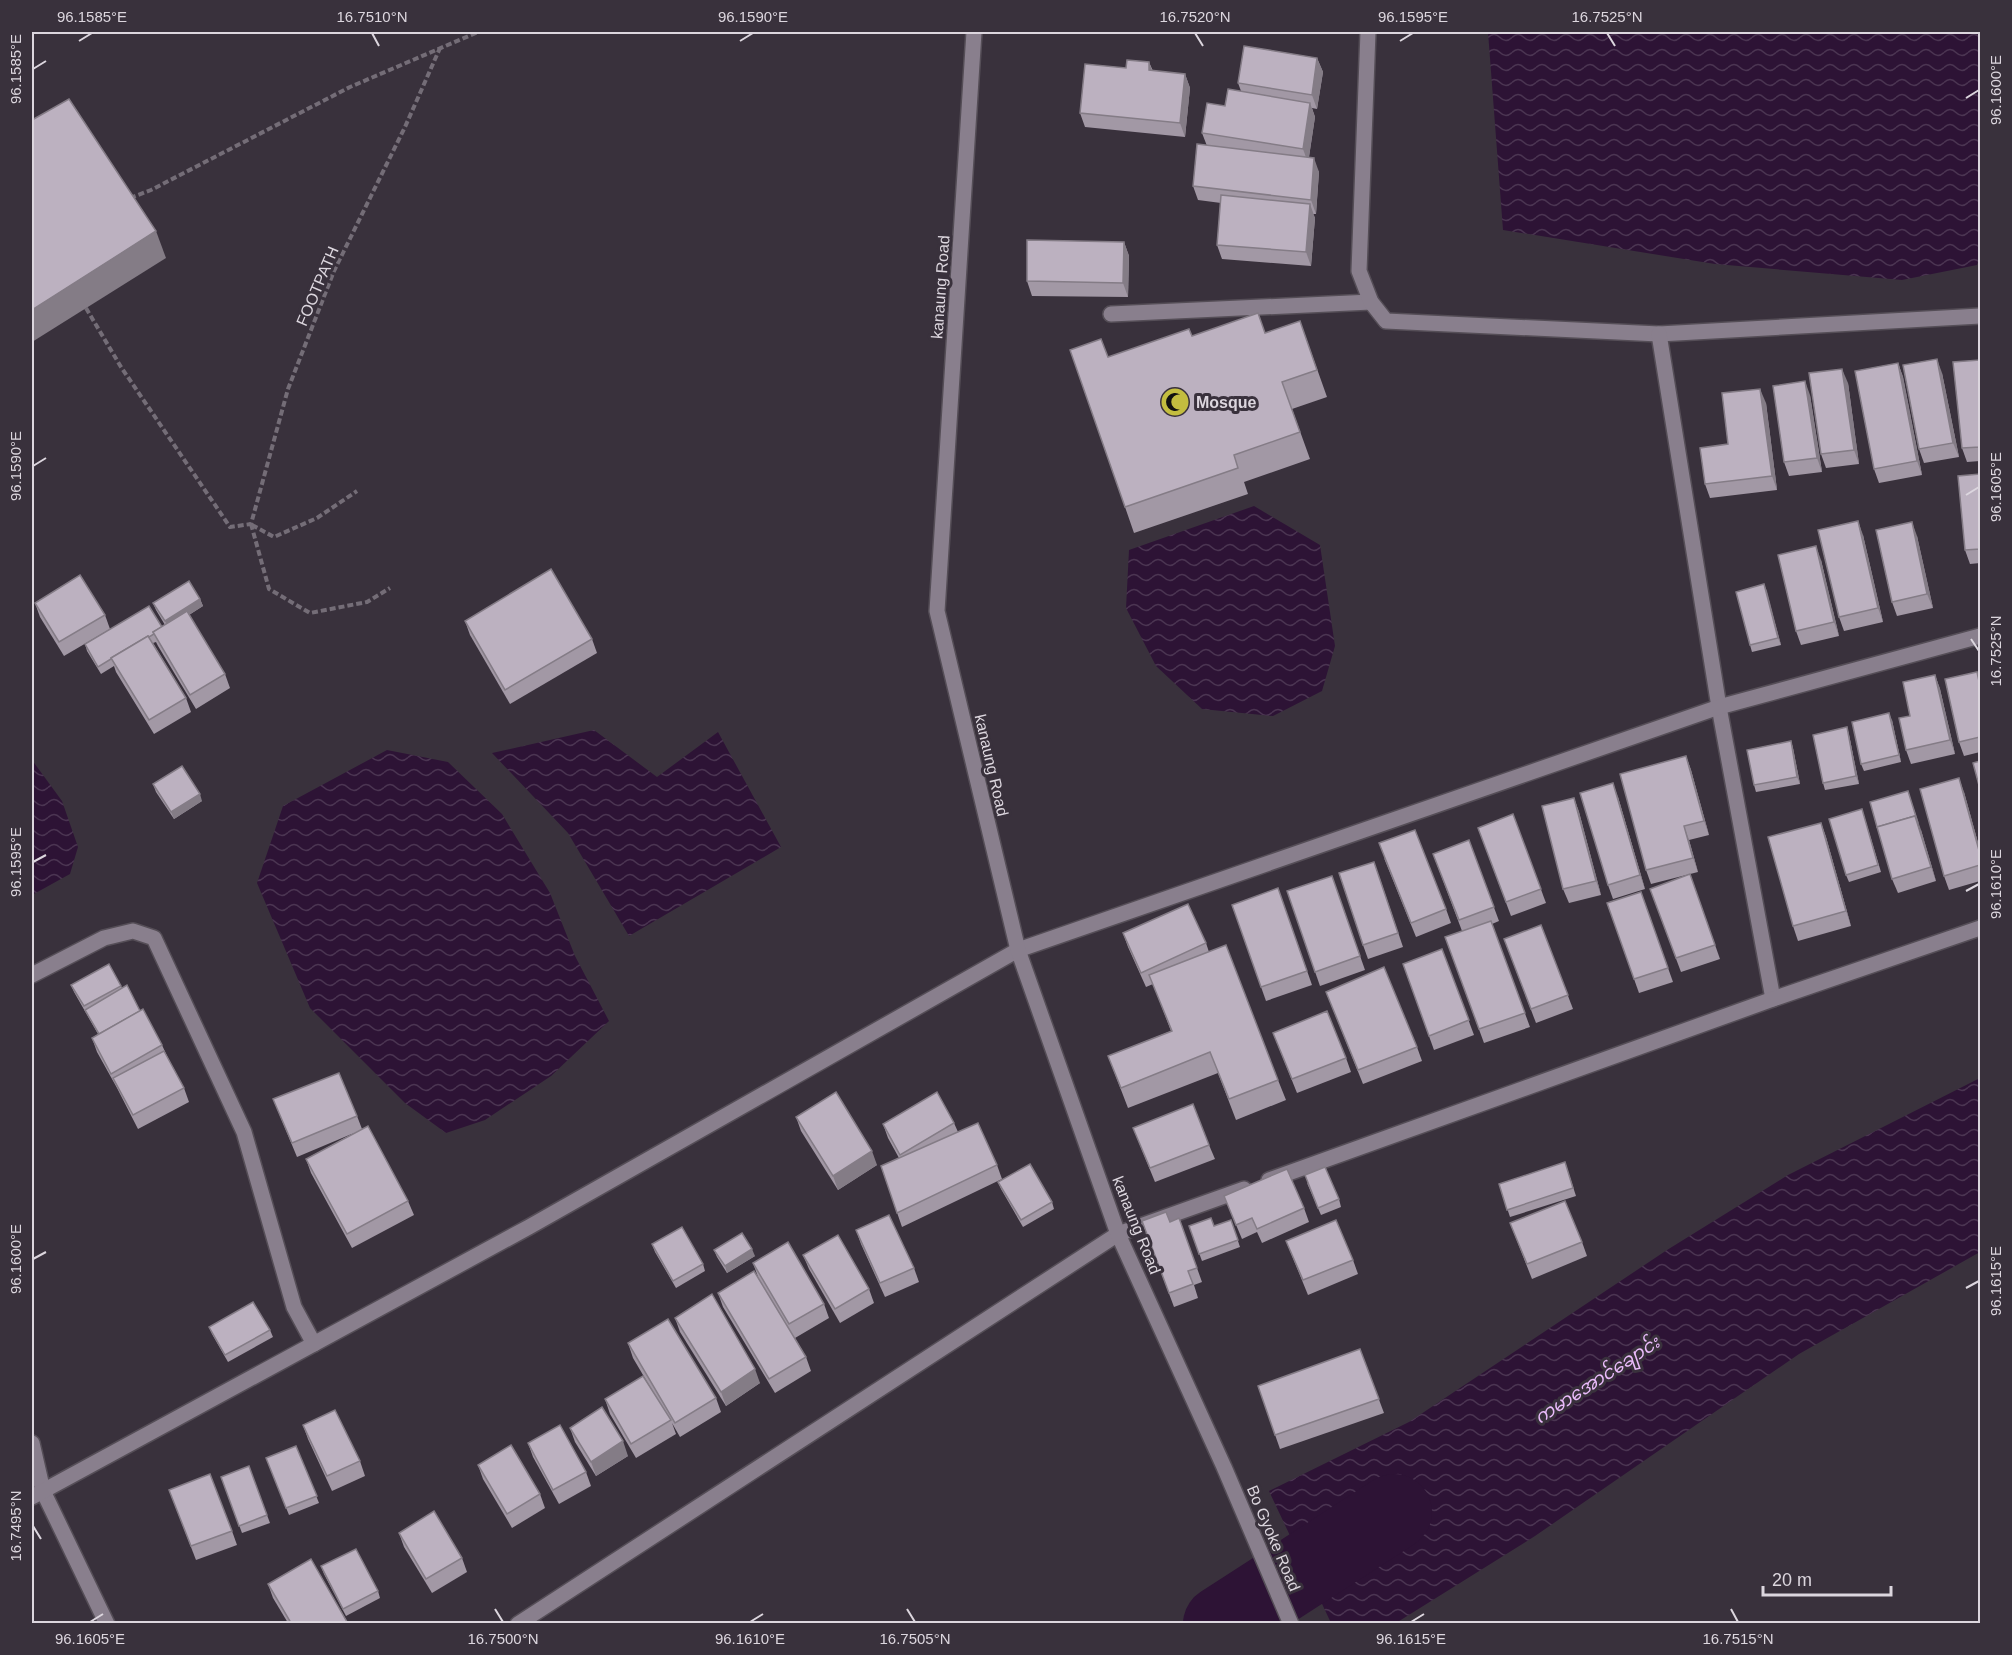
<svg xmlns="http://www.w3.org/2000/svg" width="2012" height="1655" font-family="Arial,'Noto Sans Myanmar',sans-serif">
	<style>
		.water { fill: url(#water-waves) }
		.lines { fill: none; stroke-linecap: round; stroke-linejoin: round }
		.river { stroke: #2d1335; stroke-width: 76 }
		.lane-casing { stroke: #554e57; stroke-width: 18 }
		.street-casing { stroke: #554e57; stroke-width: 18 }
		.secondary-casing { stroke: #554e57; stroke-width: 18 }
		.path { stroke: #746d77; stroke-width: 4; stroke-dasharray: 6 3; stroke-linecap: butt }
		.lane { stroke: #897f8d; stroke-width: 15 }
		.street { stroke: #897f8d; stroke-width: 15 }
		.secondary { stroke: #897f8d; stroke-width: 15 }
		.wall { fill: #a298a5 }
		.shaded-wall { fill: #847c86 }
		.building { fill: #bcb1c0; stroke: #847c86; stroke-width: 1.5 }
		.ticks { fill: none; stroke: #dcd6de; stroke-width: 2 }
		.labels { text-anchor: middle; stroke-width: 6; stroke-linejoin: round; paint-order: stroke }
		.street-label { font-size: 16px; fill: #dcd6de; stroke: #39313c }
		.poi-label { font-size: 16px; font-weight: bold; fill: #dcd6de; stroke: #39313c; text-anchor: start }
		.water-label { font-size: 18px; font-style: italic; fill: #eabbfb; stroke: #39313c }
		.neatline { fill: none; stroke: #dcd6de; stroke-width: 2 }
		.ticks-label { font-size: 15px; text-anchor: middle; fill: #dcd6de }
	</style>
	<defs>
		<pattern id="water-waves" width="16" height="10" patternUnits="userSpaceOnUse" patternTransform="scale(1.5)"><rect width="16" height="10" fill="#2d1335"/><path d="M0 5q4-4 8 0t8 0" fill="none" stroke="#4b3552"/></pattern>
	</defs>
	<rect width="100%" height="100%" fill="#39313c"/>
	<g class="water">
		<polygon points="1488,32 1980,32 1980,255 1977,265 1902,280 1715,264 1503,230"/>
		<polygon points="1254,506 1320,545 1335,646 1322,691 1273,716 1202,709 1156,666 1126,608 1129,550"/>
		<polygon points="594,730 657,777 718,732 781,847 629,936 568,833 492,753"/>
		<polygon points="387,750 448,762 502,814 550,893 575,956 609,1021 551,1076 485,1120 446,1133 405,1103 310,1008 257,883 283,806"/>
		<polygon points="32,760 62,801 78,847 70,874 32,895"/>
		<polygon points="1980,1078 1980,1252 1799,1354 1535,1536 1396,1623 1331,1623 1269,1491 1409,1422 1667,1250 1788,1175"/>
	</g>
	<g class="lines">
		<polyline class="river" points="1221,1624 1394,1512"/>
		<g class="lane-casing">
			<polyline id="lane" points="1111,314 1371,302"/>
		</g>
		<g class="street-casing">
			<g id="street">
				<polyline points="1368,32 1359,271 1371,302 1386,321 1659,334 1980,316"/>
				<polyline points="1659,334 1719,707 1773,999"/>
				<polyline points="32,975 104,938 133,931 154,938 244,1132 294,1307 314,1344"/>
				<polyline points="1269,1180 1773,999 1980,928"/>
				<polyline points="32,1443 43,1491 107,1624"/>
				<polyline points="32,1497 529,1227 1018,950 1719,707 1980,636"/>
				<polyline points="518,1624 1118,1234 1244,1189"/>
			</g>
		</g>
		<g class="secondary-casing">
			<polyline id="secondary" points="974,32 937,611 1018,950 1118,1234 1224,1467 1291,1624"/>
		</g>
		<g class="path">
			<polyline points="130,198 151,190 350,87 478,32"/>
			<polyline points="86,308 121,367 230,527 251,524 288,389 334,271 405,127 440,48"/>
			<polyline points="251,524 269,589 310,613 367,602 390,588"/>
			<polyline points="252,525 274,537 317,518 357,491"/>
		</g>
		<use href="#lane" class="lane"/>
		<use href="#street" class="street"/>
		<use href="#secondary" class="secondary"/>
	</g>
	<g class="wall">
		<polygon points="1317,58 1323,72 1317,109 1312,108 1315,117 1309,157 1319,172 1316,214 1313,214 1315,218 1311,266 1222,259 1217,245 1221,203 1198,200 1193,186 1207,146 1202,133 1225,106 1241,91 1238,83"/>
		<polygon points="1149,62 1153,71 1185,74 1190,88 1185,137 1085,127 1080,113 1126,68"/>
		<polygon points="1124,242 1129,256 1128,297 1032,296 1027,281"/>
		<polygon points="1300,321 1327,397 1292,409 1310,459 1244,482 1248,494 1134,533 1125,507 1108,357 1192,336 1265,333"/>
		<polygon points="1980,360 1980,461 1967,462 1962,448"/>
		<polygon points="1898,363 1903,377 1922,475 1879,483 1874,469"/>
		<polygon points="1942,373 1959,457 1924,463 1919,449"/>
		<polygon points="1848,383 1859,464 1826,468 1821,454"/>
		<polygon points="1810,395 1822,472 1789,476 1784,462"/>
		<polygon points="1766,403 1777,490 1710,498 1705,484 1728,444"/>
		<polygon points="1980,474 1980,563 1970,564 1965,550"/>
		<polygon points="1863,535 1883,622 1844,631 1839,617"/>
		<polygon points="1917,536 1933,608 1897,616 1892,602"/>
		<polygon points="1821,560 1839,636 1801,645 1796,631"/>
		<polygon points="1764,584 1781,645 1752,652 1750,645"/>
		<polygon points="200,599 203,606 189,615 225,674 230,688 196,709 158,646 156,642 153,643 186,698 191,712 154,734 116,672 114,666 101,674 87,651 85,644 162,627 165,625 156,610 153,603"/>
		<polygon points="35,603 105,615 110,629 64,656 40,617"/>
		<polygon points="465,621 592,639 597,653 510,704 470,635"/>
		<polygon points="1935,675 1940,689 1955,754 1911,764 1906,750 1910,716"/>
		<polygon points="1980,681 1980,752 1964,756 1959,742"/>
		<polygon points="1892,720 1901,762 1864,771 1861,764"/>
		<polygon points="1847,727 1849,735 1859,784 1825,790 1823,783"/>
		<polygon points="1791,741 1793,748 1800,784 1756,792 1754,785"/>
		<polygon points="1686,756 1691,770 1709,835 1689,840 1698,872 1651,884 1646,870"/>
		<polygon points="153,784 202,801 174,819 156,792"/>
		<polygon points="1964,792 1980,850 1980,881 1949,890 1944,876"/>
		<polygon points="1618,797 1645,889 1613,899 1608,885"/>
		<polygon points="1574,798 1579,812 1601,895 1569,903 1563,889"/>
		<polygon points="1862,809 1881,872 1849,882 1846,875"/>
		<polygon points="1513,814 1546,903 1511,916 1478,828"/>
		<polygon points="1821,823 1826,837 1851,926 1798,941 1793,926"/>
		<polygon points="1921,830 1936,881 1898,893 1892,879"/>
		<polygon points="1469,840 1499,921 1492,924 1530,1027 1484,1043 1445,937 1462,931 1433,854"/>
		<polygon points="1384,858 1446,909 1451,923 1416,937"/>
		<polygon points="1690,874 1720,959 1681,972 1650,889"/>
		<polygon points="1332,876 1365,970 1320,986 1287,891"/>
		<polygon points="1379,876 1403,947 1368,959 1363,945"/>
		<polygon points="1278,888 1312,985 1266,1001 1232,905"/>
		<polygon points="1641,892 1673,982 1639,993 1607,903"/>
		<polygon points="1541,925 1573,1009 1536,1023 1504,939"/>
		<polygon points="1123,933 1206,943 1209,952 1278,1080 1286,1100 1236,1120 1218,1073 1128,1108 1108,1056 1171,1031 1153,984 1146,987 1128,947"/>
		<polygon points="1442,949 1474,1035 1434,1050 1403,964"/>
		<polygon points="71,985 121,986 122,988 140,1011 162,1045 167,1056 184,1088 189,1102 138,1129 117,1088 97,1052 92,1038 98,1034 74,992"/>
		<polygon points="1326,992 1417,1047 1422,1061 1363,1084"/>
		<polygon points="1273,1033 1346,1058 1351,1072 1297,1093"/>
		<polygon points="273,1099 357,1116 362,1129 408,1201 414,1215 352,1248 311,1173 306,1159 354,1133 297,1157"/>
		<polygon points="796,1117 877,1165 838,1190 801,1131"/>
		<polygon points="954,1123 958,1132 997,1165 1002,1179 902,1227 881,1166 899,1158 888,1138 883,1124"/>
		<polygon points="1133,1128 1209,1145 1215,1159 1155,1182"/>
		<polygon points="1565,1162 1576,1196 1510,1217 1499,1184"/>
		<polygon points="998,1182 1052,1202 1054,1209 1023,1227 1001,1189"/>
		<polygon points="1307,1183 1339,1199 1341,1207 1321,1215"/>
		<polygon points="1224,1196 1304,1208 1309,1222 1262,1243 1257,1232 1242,1239"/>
		<polygon points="1179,1218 1202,1282 1194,1285 1198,1298 1174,1307 1142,1221 1170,1222"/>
		<polygon points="1231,1220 1240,1247 1202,1261 1189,1226 1214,1226"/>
		<polygon points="1510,1223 1582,1242 1587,1256 1532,1279"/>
		<polygon points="856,1230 914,1268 919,1282 885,1297 861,1244"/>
		<polygon points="1286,1241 1353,1260 1358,1274 1308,1295"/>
		<polygon points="652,1244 703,1264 705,1271 676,1288 655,1252"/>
		<polygon points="714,1250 755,1256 727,1273 717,1257"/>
		<polygon points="803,1255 869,1289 874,1303 840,1323 809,1269"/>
		<polygon points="753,1263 824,1304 829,1318 795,1338 806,1357 811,1371 775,1393 723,1307 718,1293 758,1277"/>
		<polygon points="675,1318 760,1383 726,1406 680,1332"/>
		<polygon points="209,1327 270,1330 273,1337 228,1362 212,1334"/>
		<polygon points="628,1343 716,1398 721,1412 680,1437 672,1423 676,1434 636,1458 610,1414 605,1399 656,1397 633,1358"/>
		<polygon points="1360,1349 1384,1413 1280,1449 1258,1386"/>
		<polygon points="303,1425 360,1461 365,1476 332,1491 308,1439"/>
		<polygon points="570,1428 628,1456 596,1476 575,1442"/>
		<polygon points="528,1443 586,1472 591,1486 559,1504 533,1457"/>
		<polygon points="296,1446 319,1503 289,1515 266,1458"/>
		<polygon points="478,1465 540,1494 545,1508 512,1528 483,1479"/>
		<polygon points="221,1477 267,1515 270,1523 242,1533"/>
		<polygon points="169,1490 232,1531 237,1545 196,1560"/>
		<polygon points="399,1533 462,1558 467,1572 432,1593 404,1547"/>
		<polygon points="311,1559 348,1623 288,1623 273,1598 268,1584"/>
		<polygon points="321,1566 378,1591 380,1598 346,1616 324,1574"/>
	</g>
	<g class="shaded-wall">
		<polygon points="1317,58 1323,72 1317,109 1312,95"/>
		<polygon points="1149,62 1154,76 1149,70"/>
		<polygon points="1185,74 1190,88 1185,137 1180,123"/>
		<polygon points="1310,103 1315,117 1308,163 1303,149"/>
		<polygon points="1314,158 1319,172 1316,214 1311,200"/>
		<polygon points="1310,204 1315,218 1311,266 1306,252"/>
		<polygon points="156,231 166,258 32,342 32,310"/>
		<polygon points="1124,242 1129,256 1128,297 1123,283"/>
		<polygon points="1937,359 1942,373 1959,457 1953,443"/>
		<polygon points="1898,363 1903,377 1922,475 1917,461"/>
		<polygon points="1842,369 1848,383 1859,464 1854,450"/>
		<polygon points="1805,381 1810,395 1822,472 1817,458"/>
		<polygon points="1760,389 1766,403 1777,490 1772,476"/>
		<polygon points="1858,521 1863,535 1883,622 1878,608"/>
		<polygon points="1912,522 1917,536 1933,608 1927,594"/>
		<polygon points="1816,546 1821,560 1839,636 1834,622"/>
		<polygon points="1764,584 1767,591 1781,645 1778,638"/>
		<polygon points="200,599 203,606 168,628 165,621"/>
		<polygon points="1935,675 1940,689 1955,754 1950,740"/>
		<polygon points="1889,713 1892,720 1901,762 1899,755"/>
		<polygon points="1847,727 1849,735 1859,784 1856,776"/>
		<polygon points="1791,741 1793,748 1800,784 1797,777"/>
		<polygon points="1686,756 1691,770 1709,835 1704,821"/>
		<polygon points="1959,778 1964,792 1980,850 1980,854"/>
		<polygon points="1613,783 1618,797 1645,889 1640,875"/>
		<polygon points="1908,791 1921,830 1936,881 1931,867"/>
		<polygon points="200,794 202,801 174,819 171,812"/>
		<polygon points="1574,798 1579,812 1601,895 1596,881"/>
		<polygon points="1821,823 1826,837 1851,926 1846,911"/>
		<polygon points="1684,826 1689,840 1698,872 1693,858"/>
		<polygon points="872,1151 877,1165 838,1190 833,1176"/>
		<polygon points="752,1249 755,1256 727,1273 725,1266"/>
		<polygon points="755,1369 760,1383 726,1406 721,1392"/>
		<polygon points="623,1441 628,1456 596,1476 591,1462"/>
	</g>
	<g class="building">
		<polygon points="1244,46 1317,58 1312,95 1238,83"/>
		<polygon points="1127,60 1149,62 1149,70 1185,74 1180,123 1080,113 1085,64 1126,68"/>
		<polygon points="1228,89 1310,103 1303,149 1202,133 1207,103 1225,106"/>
		<polygon points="69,99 156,231 32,310 32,120"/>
		<polygon points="1197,144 1314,158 1311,200 1193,186"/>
		<polygon points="1221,195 1310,204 1306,252 1217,245"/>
		<polygon points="1027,240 1124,242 1123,283 1027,281"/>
		<polygon points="1258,313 1265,333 1300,321 1317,370 1282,382 1300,432 1234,455 1238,468 1125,507 1070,350 1101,339 1108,357 1189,329 1192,336"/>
		<polygon points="1937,359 1953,443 1919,449 1903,365"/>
		<polygon points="1980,360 1980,447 1962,448 1953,362"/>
		<polygon points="1898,363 1917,461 1874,469 1855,371"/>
		<polygon points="1842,369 1854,450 1821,454 1809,373"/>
		<polygon points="1805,381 1817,458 1784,462 1773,386"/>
		<polygon points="1760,389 1772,476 1705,484 1700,448 1728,444 1722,393"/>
		<polygon points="1980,474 1980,549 1965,550 1958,476"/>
		<polygon points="1858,521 1878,608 1839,617 1818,530"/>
		<polygon points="1912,522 1927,594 1892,602 1876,530"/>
		<polygon points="1816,546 1834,622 1796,631 1778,555"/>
		<polygon points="551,569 592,639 505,690 465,621"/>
		<polygon points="80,575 105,615 59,642 35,603"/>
		<polygon points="189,581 200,599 165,621 153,603"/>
		<polygon points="1764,584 1778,638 1750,645 1736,592"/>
		<polygon points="149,606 162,627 153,632 154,634 149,637 148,636 111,658 111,659 98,667 85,644"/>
		<polygon points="187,611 225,674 190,695 153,632"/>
		<polygon points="148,636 186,698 149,720 111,658"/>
		<polygon points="1977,672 1980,686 1980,737 1959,742 1945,679"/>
		<polygon points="1935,675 1950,740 1906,750 1899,718 1910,716 1903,682"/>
		<polygon points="1889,713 1899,755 1861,764 1852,722"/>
		<polygon points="1847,727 1856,776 1823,783 1813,735"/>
		<polygon points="1791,741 1797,777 1754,785 1747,750"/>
		<polygon points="1686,756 1704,821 1684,826 1693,858 1646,870 1620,774"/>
		<polygon points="1980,761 1980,789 1973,763"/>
		<polygon points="182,766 200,794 171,812 153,784"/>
		<polygon points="1959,778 1980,854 1980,865 1944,876 1920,789"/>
		<polygon points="1613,783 1640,875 1608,885 1580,793"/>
		<polygon points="1908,791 1918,823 1915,816 1877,827 1870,802"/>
		<polygon points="1574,798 1596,881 1563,889 1542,806"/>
		<polygon points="1862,809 1878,865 1846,875 1829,819"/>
		<polygon points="1513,814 1541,889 1506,902 1478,828"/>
		<polygon points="1915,816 1931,867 1892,879 1877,827"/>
		<polygon points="1821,823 1846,911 1793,926 1768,837"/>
		<polygon points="1415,830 1446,909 1411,923 1379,843"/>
		<polygon points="1469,840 1494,907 1459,920 1433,854"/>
		<polygon points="1374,862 1398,933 1363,945 1339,873"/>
		<polygon points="1690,874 1715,945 1676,958 1650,889"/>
		<polygon points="1332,876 1360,956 1315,972 1287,891"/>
		<polygon points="1278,888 1307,971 1261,987 1232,905"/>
		<polygon points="1641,892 1668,968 1634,979 1607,903"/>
		<polygon points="1188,904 1206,943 1141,973 1123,933"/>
		<polygon points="1491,921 1525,1013 1479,1029 1445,937"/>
		<polygon points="1541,925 1568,995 1531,1009 1504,939"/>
		<polygon points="1226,945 1278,1080 1229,1099 1210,1052 1121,1088 1108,1056 1172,1031 1149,975"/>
		<polygon points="1442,949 1469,1020 1429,1036 1403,964"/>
		<polygon points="109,964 121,986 84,1006 71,985"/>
		<polygon points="1384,967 1417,1047 1358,1070 1326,992"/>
		<polygon points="127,985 140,1011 99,1034 85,1010"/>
		<polygon points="143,1009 162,1045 111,1074 92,1038"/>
		<polygon points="1327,1011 1346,1058 1292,1079 1273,1033"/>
		<polygon points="164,1051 184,1088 133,1115 113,1078"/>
		<polygon points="339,1073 357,1116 292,1143 273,1099"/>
		<polygon points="836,1092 872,1151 833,1176 796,1117"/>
		<polygon points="937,1092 954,1123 900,1155 883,1124"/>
		<polygon points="1193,1104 1209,1145 1150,1168 1133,1128"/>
		<polygon points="978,1123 997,1165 897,1213 881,1166"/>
		<polygon points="368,1126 408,1201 347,1234 306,1159"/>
		<polygon points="1565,1162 1573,1188 1507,1210 1499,1184"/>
		<polygon points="1030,1164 1052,1202 1021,1220 998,1182"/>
		<polygon points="1325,1167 1339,1199 1318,1208 1305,1175"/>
		<polygon points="1287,1169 1304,1208 1257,1229 1252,1218 1236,1225 1224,1196"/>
		<polygon points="1565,1201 1582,1242 1527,1264 1510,1223"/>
		<polygon points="1166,1212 1170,1222 1179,1218 1197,1268 1188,1271 1193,1284 1169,1293 1142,1221"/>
		<polygon points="889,1215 914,1268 880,1283 856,1230"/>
		<polygon points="1211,1218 1214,1226 1231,1220 1238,1240 1199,1254 1189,1226"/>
		<polygon points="1336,1220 1353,1260 1303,1280 1286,1241"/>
		<polygon points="682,1227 703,1264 673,1281 652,1244"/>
		<polygon points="742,1233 752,1249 725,1266 714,1250"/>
		<polygon points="838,1235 869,1289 835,1309 803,1255"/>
		<polygon points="788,1242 824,1304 789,1324 753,1263"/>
		<polygon points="754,1271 806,1357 769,1379 718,1293"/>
		<polygon points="712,1294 755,1369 721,1392 675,1318"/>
		<polygon points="253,1302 270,1330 225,1355 209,1327"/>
		<polygon points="668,1319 716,1398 675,1423 628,1343"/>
		<polygon points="1360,1349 1379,1399 1275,1435 1258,1386"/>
		<polygon points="643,1376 671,1420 631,1444 605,1399"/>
		<polygon points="602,1407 623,1441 591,1462 570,1428"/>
		<polygon points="335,1410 360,1461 327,1476 303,1425"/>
		<polygon points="560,1425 586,1472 553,1490 528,1443"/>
		<polygon points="511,1445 540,1494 507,1514 478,1465"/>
		<polygon points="296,1446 317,1496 286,1508 266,1458"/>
		<polygon points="249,1466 267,1515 239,1526 221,1477"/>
		<polygon points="210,1474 232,1531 191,1546 169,1490"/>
		<polygon points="434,1511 462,1558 426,1579 399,1533"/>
		<polygon points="356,1549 378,1591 343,1609 321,1566"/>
		<polygon points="311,1559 347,1622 345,1623 291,1623 268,1584"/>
	</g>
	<path class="ticks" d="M372,33L379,46M1195,33L1203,46M1607,33L1615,46M79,41L92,33M740,41L753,33M1400,41L1413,33M33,69L46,61M1966,98L1979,90M33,466L46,458M1966,495L1979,487M1971,639L1979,651M33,862L46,855M1966,891L1979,884M33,1259L46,1252M1966,1288L1979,1281M33,1526L41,1539M495,1609L503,1622M907,1609L915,1622M1731,1609L1738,1622M90,1622L103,1614M750,1622L763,1614M1411,1622L1424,1614"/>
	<defs>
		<g id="mosque-disc" transform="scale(1.5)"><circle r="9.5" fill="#c3bd3f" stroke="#39313c"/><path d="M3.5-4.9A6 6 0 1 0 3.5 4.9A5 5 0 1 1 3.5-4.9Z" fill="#111"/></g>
	</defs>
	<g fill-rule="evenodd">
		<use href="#mosque-disc" x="1175" y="402"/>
	</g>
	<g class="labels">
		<g class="street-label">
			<text transform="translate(317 286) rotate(-67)" y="6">FOOTPATH</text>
			<text transform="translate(940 287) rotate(-86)" y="6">kanaung Road</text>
			<text transform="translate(992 765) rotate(77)" y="6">kanaung Road</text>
			<text transform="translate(1137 1225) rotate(68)" y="6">kanaung Road</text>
			<text transform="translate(1274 1538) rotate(67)" y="6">Bo Gyoke Road</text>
		</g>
		<g class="poi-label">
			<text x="1196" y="408">Mosque</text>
		</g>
		<g class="water-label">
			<text transform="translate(1597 1380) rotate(-33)" y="6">ကမာအောင်ချောင်း</text>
		</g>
	</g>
	<rect width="2012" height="1655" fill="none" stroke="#39313c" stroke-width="66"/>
	<path d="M1763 1586v9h128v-9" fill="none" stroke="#dcd6de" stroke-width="3"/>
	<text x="1772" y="1586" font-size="18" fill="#dcd6de" stroke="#39313c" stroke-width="4.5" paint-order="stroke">20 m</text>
	<rect x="33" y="33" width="1946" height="1589" class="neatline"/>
	<g class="ticks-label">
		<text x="92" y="22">96.1585°E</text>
		<text x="372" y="22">16.7510°N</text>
		<text x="753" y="22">96.1590°E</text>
		<text x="1195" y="22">16.7520°N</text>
		<text x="1413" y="22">96.1595°E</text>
		<text x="1607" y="22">16.7525°N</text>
		<text transform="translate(16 69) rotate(-90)" y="5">96.1585°E</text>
		<text transform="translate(1996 90) rotate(-90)" y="5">96.1600°E</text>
		<text transform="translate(16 466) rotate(-90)" y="5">96.1590°E</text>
		<text transform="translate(1996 487) rotate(-90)" y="5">96.1605°E</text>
		<text transform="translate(1996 651) rotate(-90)" y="5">16.7525°N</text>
		<text transform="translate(16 862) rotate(-90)" y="5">96.1595°E</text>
		<text transform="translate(1996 884) rotate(-90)" y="5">96.1610°E</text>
		<text transform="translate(16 1259) rotate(-90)" y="5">96.1600°E</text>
		<text transform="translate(1996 1281) rotate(-90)" y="5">96.1615°E</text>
		<text transform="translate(16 1526) rotate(-90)" y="5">16.7495°N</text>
		<text x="90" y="1644">96.1605°E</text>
		<text x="503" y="1644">16.7500°N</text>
		<text x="750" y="1644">96.1610°E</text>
		<text x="915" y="1644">16.7505°N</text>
		<text x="1411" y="1644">96.1615°E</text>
		<text x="1738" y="1644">16.7515°N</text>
	</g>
</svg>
